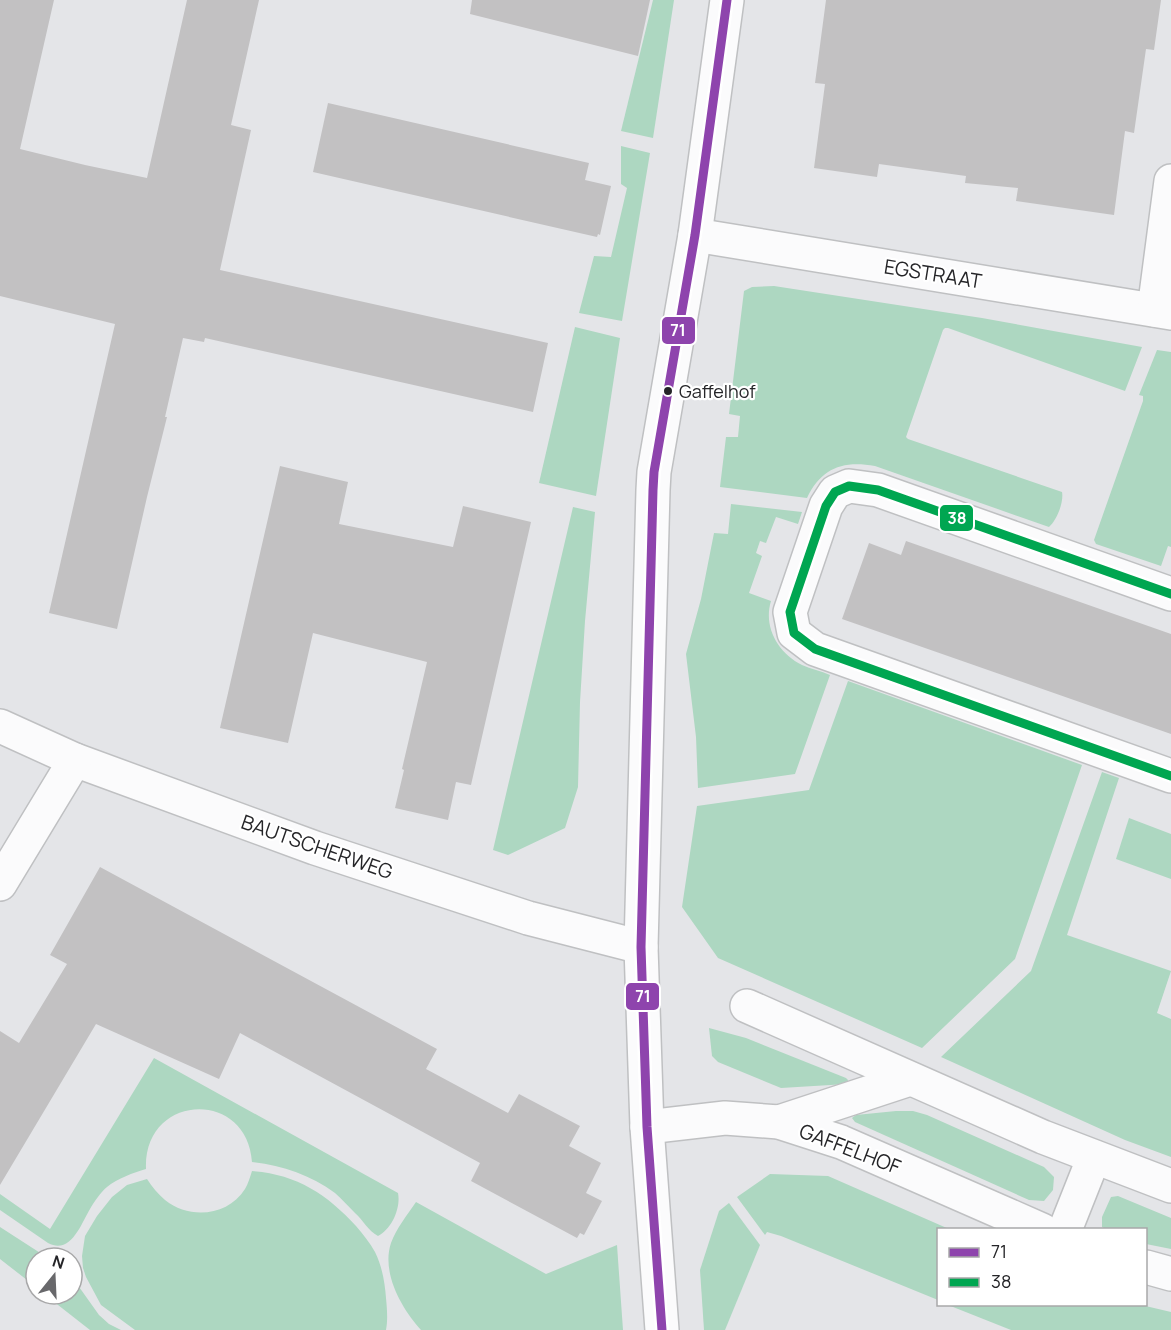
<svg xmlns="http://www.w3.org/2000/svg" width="1171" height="1330" font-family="Manrope,sans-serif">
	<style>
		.green { fill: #add7c1 }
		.building { fill: #c2c1c2 }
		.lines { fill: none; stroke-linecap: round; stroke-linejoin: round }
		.street-casing { stroke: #bfc0c2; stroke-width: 36 }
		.street { stroke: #fbfbfc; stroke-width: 33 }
		.bus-1-casing { stroke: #fff; stroke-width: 14 }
		.bus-2-casing { stroke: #fff; stroke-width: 14 }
		.bus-1 { stroke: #8e44ad; stroke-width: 9 }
		.bus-2 { stroke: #00a651; stroke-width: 9 }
		.bus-dot { fill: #252528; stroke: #fff; stroke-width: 2 }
		.labels { text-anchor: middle; stroke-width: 4.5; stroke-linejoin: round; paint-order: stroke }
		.bus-label { font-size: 18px; fill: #252528; stroke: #fff; text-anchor: start }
		.street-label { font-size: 20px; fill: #252528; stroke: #fff }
		.line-badge { stroke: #fff; stroke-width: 2 }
		.badge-label { font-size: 16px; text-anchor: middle; font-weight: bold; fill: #fff }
	</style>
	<rect width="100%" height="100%" fill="#e4e5e8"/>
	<g class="green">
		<polygon points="653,0 674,0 653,138 621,131"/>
		<polygon points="621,146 650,153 622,321 579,313 594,256 611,257 627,188 621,184"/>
		<path d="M774,286L982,318L1142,347L1125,391L948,328H945L943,330L906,437L908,439L1062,492C1064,502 1057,520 1049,527L875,466C843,460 821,468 807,498L720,487L726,437H738L740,416L729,414L744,291L752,287Z"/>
		<polygon points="575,327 620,338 596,496 539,483"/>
		<polygon points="1157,350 1171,352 1171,547 1168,546 1161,566 1096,544 1094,540 1143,401 1143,396 1139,395"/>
		<path d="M731,504L802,512L798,524L776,517L766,543L760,541L756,553L762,556L749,593L771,601C763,627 778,653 802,665C811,669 821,671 830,675L795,774L698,788L696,737L686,654L701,599L714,533L728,534Z"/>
		<polygon points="573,507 595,512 585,621 580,702 578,787 565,828 508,855 493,850"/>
		<polygon points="848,681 1082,765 1015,959 922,1048 718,958 682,907 697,806 809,790"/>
		<polygon points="1102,772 1119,778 1067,935 1171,971 1157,1013 1171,1019 1171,1157 1125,1140 941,1057 1031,971"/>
		<polygon points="1129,818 1171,834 1171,879 1116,859"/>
		<polygon points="709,1028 746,1038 846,1078 848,1080 847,1084 781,1088 718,1062 712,1056"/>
		<path d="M154,1058L398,1193C401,1208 392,1229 378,1236C368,1231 363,1220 355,1213C348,1206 342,1199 335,1193C311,1175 281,1165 252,1162C247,1088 143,1093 146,1169C133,1173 118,1178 107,1187C101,1192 94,1202 90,1209C81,1224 71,1255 48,1243L0,1210V1194L50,1229Z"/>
		<polygon points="896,1111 913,1111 927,1115 1044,1167 1054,1177 1053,1190 1044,1201 1029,1200 855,1122 852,1118 856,1115"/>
		<path d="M252,1171C296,1174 327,1194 356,1226C363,1234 370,1243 375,1252C382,1266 385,1283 386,1298C387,1309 388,1319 386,1330H135L101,1305L86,1277L83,1268L82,1256L85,1236L97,1216L112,1197L127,1185L147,1179C152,1187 158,1194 165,1200C190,1220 228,1216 245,1189C248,1184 250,1177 252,1171Z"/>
		<polygon points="770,1174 828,1176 949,1229 938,1230 938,1300 781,1236 767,1232 765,1235 737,1197"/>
		<polygon points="1118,1196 1171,1218 1171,1249 1146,1244 1146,1230 1106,1229 1102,1227 1102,1217 1111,1197"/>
		<path d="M416,1202L546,1274L617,1245L623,1330H421C402,1309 381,1273 391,1243C396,1229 407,1215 416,1202Z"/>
		<polygon points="729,1203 760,1245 725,1330 704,1330 700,1270 719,1211"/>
		<polygon points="0,1227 48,1258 36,1258 36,1287 0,1259"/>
		<polygon points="72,1277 99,1315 109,1324 121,1330 90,1330 44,1294 72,1294"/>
		<polygon points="948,1305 1137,1304 1171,1312 1171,1330 1011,1330"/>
	</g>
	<g class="building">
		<polygon points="0,0 54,0 20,149 85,165 147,178 187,0 259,0 231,125 251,130 220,270 548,343 533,412 205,338 204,342 183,338 165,417 167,417 147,497 117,629 49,613 115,324 0,296"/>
		<polygon points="472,0 650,0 638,56 470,14"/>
		<polygon points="826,0 1161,0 1154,50 1146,49 1134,133 1125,131 1114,215 1016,201 1018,188 965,183 966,176 879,164 877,177 814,168 825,84 815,83"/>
		<polygon points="328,103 589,163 585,180 611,186 600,235 598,234 597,237 313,172"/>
		<polygon points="280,466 348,482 339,524 453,547 463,506 531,522 471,785 456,782 448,820 395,808 404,770 402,769 427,662 313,633 288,743 220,728"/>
		<polygon points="906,541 1171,634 1171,734 842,619 869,543 901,555"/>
		<polygon points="100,867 437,1049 426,1069 508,1113 519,1094 580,1126 569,1146 601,1163 586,1193 602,1201 584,1235 580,1233 577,1238 471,1181 480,1163 240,1033 219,1079 96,1024 0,1185 0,1031 19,1043 67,964 50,955"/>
	</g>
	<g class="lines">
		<g class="street-casing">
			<g id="street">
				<polyline points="695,235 1171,313"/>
				<polyline points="1154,310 1171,181"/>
				<polyline points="1171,594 878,490 849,486 835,492 826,506 790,612 794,633 815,649 1171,776"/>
				<polyline points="0,726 75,760 315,848 528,918 641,947"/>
				<polyline points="0,884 75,760"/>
				<polyline points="747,1006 1043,1137 1171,1186"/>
				<polyline points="779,1122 910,1079"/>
				<polyline points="647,1127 725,1118 779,1122 841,1142 1042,1230"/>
				<polyline points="1065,1230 1094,1157"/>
				<polyline points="1146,1267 1171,1274"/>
				<polyline points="662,1330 647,1127 641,947 653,490 654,472 695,235 727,0"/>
			</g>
		</g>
		<use href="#street" class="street"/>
		<g class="bus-1-casing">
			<polyline id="bus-1" points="662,1330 647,1127 641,947 653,490 654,472 695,235 727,0"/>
		</g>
		<g class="bus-2-casing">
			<polyline id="bus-2" points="1171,594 878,490 849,486 835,492 826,506 790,612 794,633 815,649 1171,776"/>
		</g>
		<use href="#bus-1" class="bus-1"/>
		<use href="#bus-2" class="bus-2"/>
	</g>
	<circle class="bus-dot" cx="668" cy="391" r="5"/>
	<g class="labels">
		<g class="bus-label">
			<text x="679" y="398">Gaffelhof</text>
		</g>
		<g class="street-label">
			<text transform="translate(933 274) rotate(9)" y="7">EGSTRAAT</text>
			<text transform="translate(317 847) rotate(19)" y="7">BAUTSCHERWEG</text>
			<text transform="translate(850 1149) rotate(21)" y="7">GAFFELHOF</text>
		</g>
	</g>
	<g class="line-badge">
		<rect x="661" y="316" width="35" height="29" rx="6" fill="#8e44ad"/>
		<rect x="939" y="504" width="35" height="28" rx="6" fill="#00a651"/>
		<rect x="625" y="982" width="35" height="29" rx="6" fill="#8e44ad"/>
	</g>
	<g class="badge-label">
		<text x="678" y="336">71</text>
		<text x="957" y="524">38</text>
		<text x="643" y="1002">71</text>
	</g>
	<rect x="937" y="1228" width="210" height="78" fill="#ffffff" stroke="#a8a8a9" stroke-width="1.5"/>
	<rect x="949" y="1248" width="30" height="9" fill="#8e44ad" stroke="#a8a8a9" stroke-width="1.5"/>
	<text x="991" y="1258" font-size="18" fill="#252528">71</text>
	<rect x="949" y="1278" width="30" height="9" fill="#00a651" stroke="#a8a8a9" stroke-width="1.5"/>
	<text x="991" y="1288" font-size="18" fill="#252528">38</text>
	<g transform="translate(54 1276) rotate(18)"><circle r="28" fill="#ffffff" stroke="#a8a8a9" stroke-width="1.5"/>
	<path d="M0-4.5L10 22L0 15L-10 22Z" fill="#68686b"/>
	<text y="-9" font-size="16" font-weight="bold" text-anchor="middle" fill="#252528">N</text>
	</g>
</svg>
